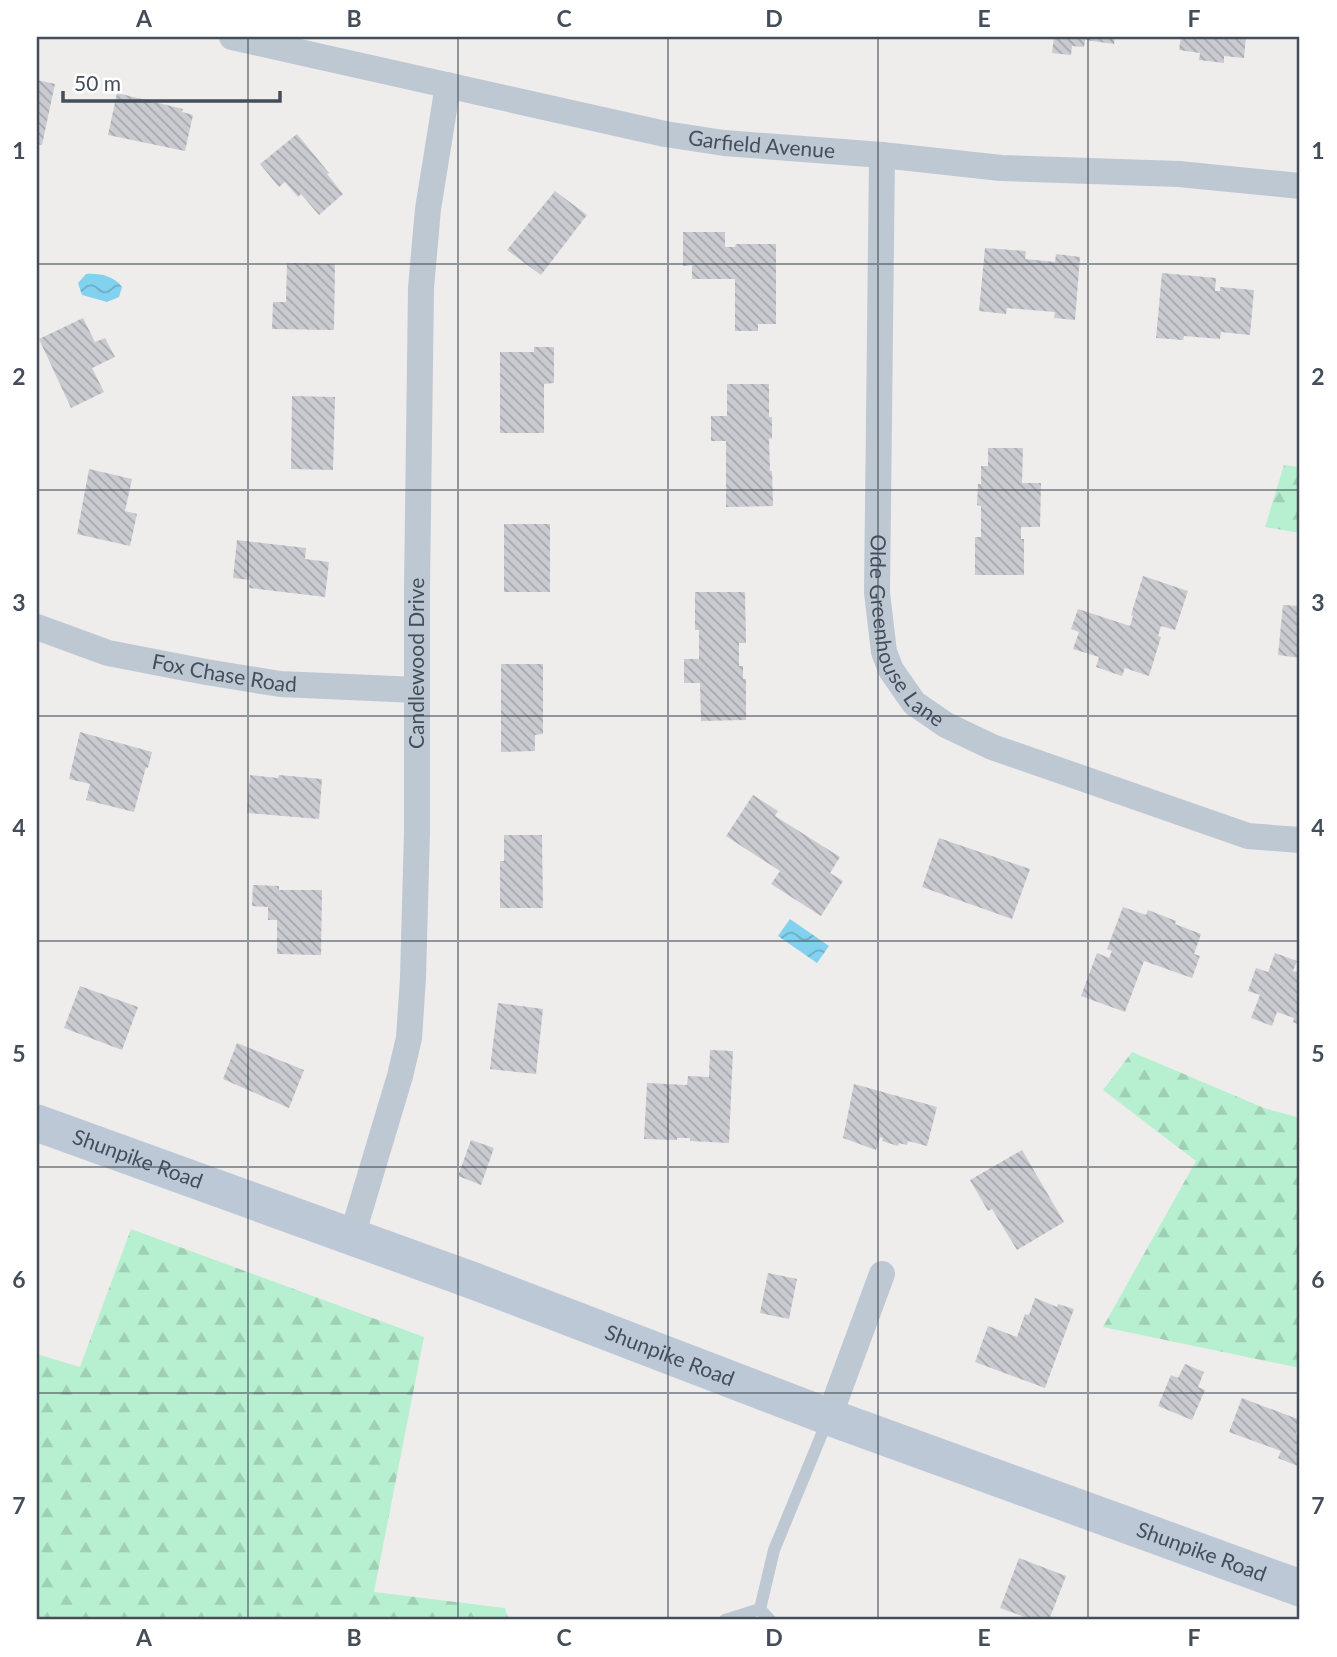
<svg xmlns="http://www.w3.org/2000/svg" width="1337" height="1657" font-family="Lato,sans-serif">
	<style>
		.forest { fill: url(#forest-firs) }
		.water { fill: url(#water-waves) }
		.building { fill: url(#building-back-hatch) }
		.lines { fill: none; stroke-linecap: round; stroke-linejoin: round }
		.lane { stroke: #bec8d3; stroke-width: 12 }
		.street { stroke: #bec8d3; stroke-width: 26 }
		.secondary { stroke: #bdc8d7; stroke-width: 37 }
		.grid { fill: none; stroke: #444e5a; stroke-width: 2; stroke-opacity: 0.55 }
		.labels { text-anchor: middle; stroke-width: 5; stroke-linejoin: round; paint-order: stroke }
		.street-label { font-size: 21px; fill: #444e5a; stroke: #fff }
		.neatline { fill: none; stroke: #444e5a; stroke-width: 2.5 }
		.grid-label { font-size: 23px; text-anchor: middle; font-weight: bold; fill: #444e5a }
	</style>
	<defs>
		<pattern id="forest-firs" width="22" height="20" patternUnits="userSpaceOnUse" patternTransform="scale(1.75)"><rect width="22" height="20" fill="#b7f0d0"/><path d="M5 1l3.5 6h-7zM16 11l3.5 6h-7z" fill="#9fcfb5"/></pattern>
		<pattern id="water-waves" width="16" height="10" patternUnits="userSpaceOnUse" patternTransform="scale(1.75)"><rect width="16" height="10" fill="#82d2ef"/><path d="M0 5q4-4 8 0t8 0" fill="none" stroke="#6cadc5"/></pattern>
		<pattern id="building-back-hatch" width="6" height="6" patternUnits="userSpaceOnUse" patternTransform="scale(1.75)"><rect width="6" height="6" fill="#c9cbd1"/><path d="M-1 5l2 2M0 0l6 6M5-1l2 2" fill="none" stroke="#a5a7ad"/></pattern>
	</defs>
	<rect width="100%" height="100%" fill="#efecec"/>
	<g class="forest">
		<polygon points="1284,465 1300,467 1300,533 1265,527"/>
		<polygon points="1132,1052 1264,1108 1300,1118 1300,1368 1103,1327 1196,1161 1103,1090"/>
		<polygon points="131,1229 424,1337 374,1592 505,1608 509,1620 37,1620 37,1354 80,1367"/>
	</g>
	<g class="water">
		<path d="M86,274C99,273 114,276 122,287L119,297L107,302L82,295L78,283Z"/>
		<polygon points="790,919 829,946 817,963 778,936"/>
	</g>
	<g class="building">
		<polygon points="1054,37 1115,37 1114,44 1085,40 1084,47 1072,46 1071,55 1052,53"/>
		<polygon points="1181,37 1246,37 1244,58 1224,56 1224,63 1199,60 1200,53 1179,50"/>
		<polygon points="37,80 55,84 42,145 37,144"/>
		<polygon points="117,93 183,109 182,112 193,115 185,151 108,135"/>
		<polygon points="297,134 329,173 327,174 343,194 319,215 301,194 298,197 285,182 279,187 260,164"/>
		<polygon points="555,191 587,215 541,275 507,250"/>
		<polygon points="683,232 725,232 725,247 735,247 736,244 776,244 776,324 758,324 758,331 735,331 735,279 692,279 692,265 683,266"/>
		<polygon points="985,248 1026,251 1025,259 1055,262 1056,254 1080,257 1075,320 1054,318 1055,312 1007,308 1006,314 979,311"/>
		<polygon points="287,263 335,264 334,330 272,329 273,302 286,302"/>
		<polygon points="1162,273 1216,278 1215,291 1220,291 1220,287 1254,290 1250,335 1221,332 1220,339 1184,336 1183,340 1156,338"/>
		<polygon points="83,318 95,342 105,338 115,357 92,368 104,392 71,408 39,339"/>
		<polygon points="534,347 554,347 554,383 544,384 544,433 500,433 500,352 534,352"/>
		<polygon points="727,384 769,384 769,417 772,417 772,439 769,438 770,471 772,471 773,506 726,507 726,441 711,441 711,416 727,416"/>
		<polygon points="292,396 335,397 333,470 291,469"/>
		<polygon points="988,448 1023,448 1022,483 1041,483 1040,527 1021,527 1021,539 1024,539 1024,575 975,575 975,537 981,537 981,506 977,505 978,484 981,484 981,466 988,466"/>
		<polygon points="89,469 132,479 125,511 137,514 130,546 77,534"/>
		<rect x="504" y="524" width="46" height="68"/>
		<polygon points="237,540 306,548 305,559 329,562 325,597 249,588 250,580 233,578"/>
		<polygon points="1143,576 1188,591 1175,630 1161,626 1158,636 1161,637 1149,676 1125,668 1122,676 1096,667 1099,657 1073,649 1079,632 1071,629 1078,609 1130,626 1133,616 1131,615"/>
		<polygon points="695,592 745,592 746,643 739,643 739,666 743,666 743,679 746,679 746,720 701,721 700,683 684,683 684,659 699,659 699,630 695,630"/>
		<polygon points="1283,605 1300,606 1300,658 1278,655"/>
		<polygon points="501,664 543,664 543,734 535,735 535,751 501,752"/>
		<polygon points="80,732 152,752 148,768 146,767 134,812 86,800 90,784 69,779"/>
		<polygon points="250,775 278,778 279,775 322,779 319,819 247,813"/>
		<polygon points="753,795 778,811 775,816 840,857 830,873 843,881 821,916 771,884 780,871 726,836"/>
		<polygon points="504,835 542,835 543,908 500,908 500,861 504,861"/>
		<polygon points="939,838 1030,869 1012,919 922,887"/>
		<polygon points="253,885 279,886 279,890 322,890 321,955 277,954 277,920 268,920 268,907 252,906"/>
		<polygon points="1123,907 1146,915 1148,910 1176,921 1175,924 1201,934 1194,954 1200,956 1192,978 1144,961 1125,1012 1081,996 1097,953 1109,958 1112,951 1107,949"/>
		<polygon points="1275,953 1297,961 1293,971 1300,973 1300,1025 1293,1022 1294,1018 1277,1012 1272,1026 1251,1018 1260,995 1248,991 1256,968 1268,972"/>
		<polygon points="80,986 138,1007 122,1050 64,1028"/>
		<polygon points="498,1003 543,1009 536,1074 490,1069"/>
		<polygon points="237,1043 304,1070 289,1108 223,1079"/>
		<polygon points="710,1050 733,1051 729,1143 690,1141 690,1138 677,1138 677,1140 644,1139 647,1083 687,1085 688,1076 709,1077"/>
		<polygon points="854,1084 937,1107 927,1146 908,1141 907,1145 899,1143 898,1146 882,1141 883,1138 880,1137 876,1150 843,1138"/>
		<polygon points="471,1140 494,1148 481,1185 458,1176"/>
		<polygon points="1022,1150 1064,1222 1017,1250 992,1209 988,1211 970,1180"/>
		<polygon points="768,1273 797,1279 789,1319 760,1313"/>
		<polygon points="1035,1298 1057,1307 1058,1304 1074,1309 1045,1388 975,1362 988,1326 1017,1337 1025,1314 1029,1315"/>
		<polygon points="1185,1364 1204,1372 1198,1387 1205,1390 1192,1420 1158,1406 1171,1375 1178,1378"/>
		<polygon points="1242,1398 1300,1420 1296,1434 1300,1436 1300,1467 1278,1458 1281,1451 1229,1432"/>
		<polygon points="1019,1558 1066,1576 1049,1620 1033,1620 1000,1608"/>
	</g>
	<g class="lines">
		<g class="lane">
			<polyline points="760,1609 774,1550 828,1419"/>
			<polyline points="760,1609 770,1620"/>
			<polyline points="725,1620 760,1609"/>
		</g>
		<g class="street">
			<path id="s1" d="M232,37L665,134L724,143L882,155L1001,168L1179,174L1300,186"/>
			<path id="s2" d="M882,155L877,593L884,652L891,670L914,703L946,725L992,747L1248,836L1300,840"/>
			<path id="s3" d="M37,627L108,653L206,672L280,684L417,690"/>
			<path id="s4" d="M352,1236L400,1076L409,1038L413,978L417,831V587L421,288L428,209L448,85"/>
			<polyline points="829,1417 882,1274"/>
		</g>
		<path class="secondary" id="s5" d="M37,1123L474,1281L829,1417L1300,1588"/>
	</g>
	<path class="grid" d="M248,37V1620M458,37V1620M668,37V1620M878,37V1620M1088,37V1620M37,264H1300M37,490H1300M37,716H1300M37,941H1300M37,1167H1300M37,1393H1300"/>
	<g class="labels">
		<g class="street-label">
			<text dy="7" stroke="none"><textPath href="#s1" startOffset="541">Garfield Avenue</textPath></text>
			<text dy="7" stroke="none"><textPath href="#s2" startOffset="485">Olde Greenhouse Lane</textPath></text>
			<text dy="7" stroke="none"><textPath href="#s4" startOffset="581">Candlewood Drive</textPath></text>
			<text dy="7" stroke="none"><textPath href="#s3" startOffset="194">Fox Chase Road</textPath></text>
			<text dy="7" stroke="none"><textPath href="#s5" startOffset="107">Shunpike Road</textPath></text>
			<text dy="7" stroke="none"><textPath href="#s5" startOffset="674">Shunpike Road</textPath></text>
			<text dy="7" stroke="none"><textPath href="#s5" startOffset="1241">Shunpike Road</textPath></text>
		</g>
	</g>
	<rect width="1337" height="1657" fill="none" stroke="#ffffff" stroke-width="77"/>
	<path d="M63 91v10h217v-10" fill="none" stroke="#444e5a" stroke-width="3.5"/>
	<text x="74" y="91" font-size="21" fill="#444e5a" stroke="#ffffff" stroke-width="5" paint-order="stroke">50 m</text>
	<rect x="38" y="38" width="1260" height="1580" class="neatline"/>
	<g class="grid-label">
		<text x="144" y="27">A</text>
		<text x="354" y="27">B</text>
		<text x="564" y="27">C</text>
		<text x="774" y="27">D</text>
		<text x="984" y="27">E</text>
		<text x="1194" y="27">F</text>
		<text x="19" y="159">1</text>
		<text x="1318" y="159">1</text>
		<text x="19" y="385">2</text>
		<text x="1318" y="385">2</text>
		<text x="19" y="611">3</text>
		<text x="1318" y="611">3</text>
		<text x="19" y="836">4</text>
		<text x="1318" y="836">4</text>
		<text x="19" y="1062">5</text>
		<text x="1318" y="1062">5</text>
		<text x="19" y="1288">6</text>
		<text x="1318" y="1288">6</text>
		<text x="19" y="1514">7</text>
		<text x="1318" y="1514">7</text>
		<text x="144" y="1646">A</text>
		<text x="354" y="1646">B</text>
		<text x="564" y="1646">C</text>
		<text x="774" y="1646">D</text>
		<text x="984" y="1646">E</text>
		<text x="1194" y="1646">F</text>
	</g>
</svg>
